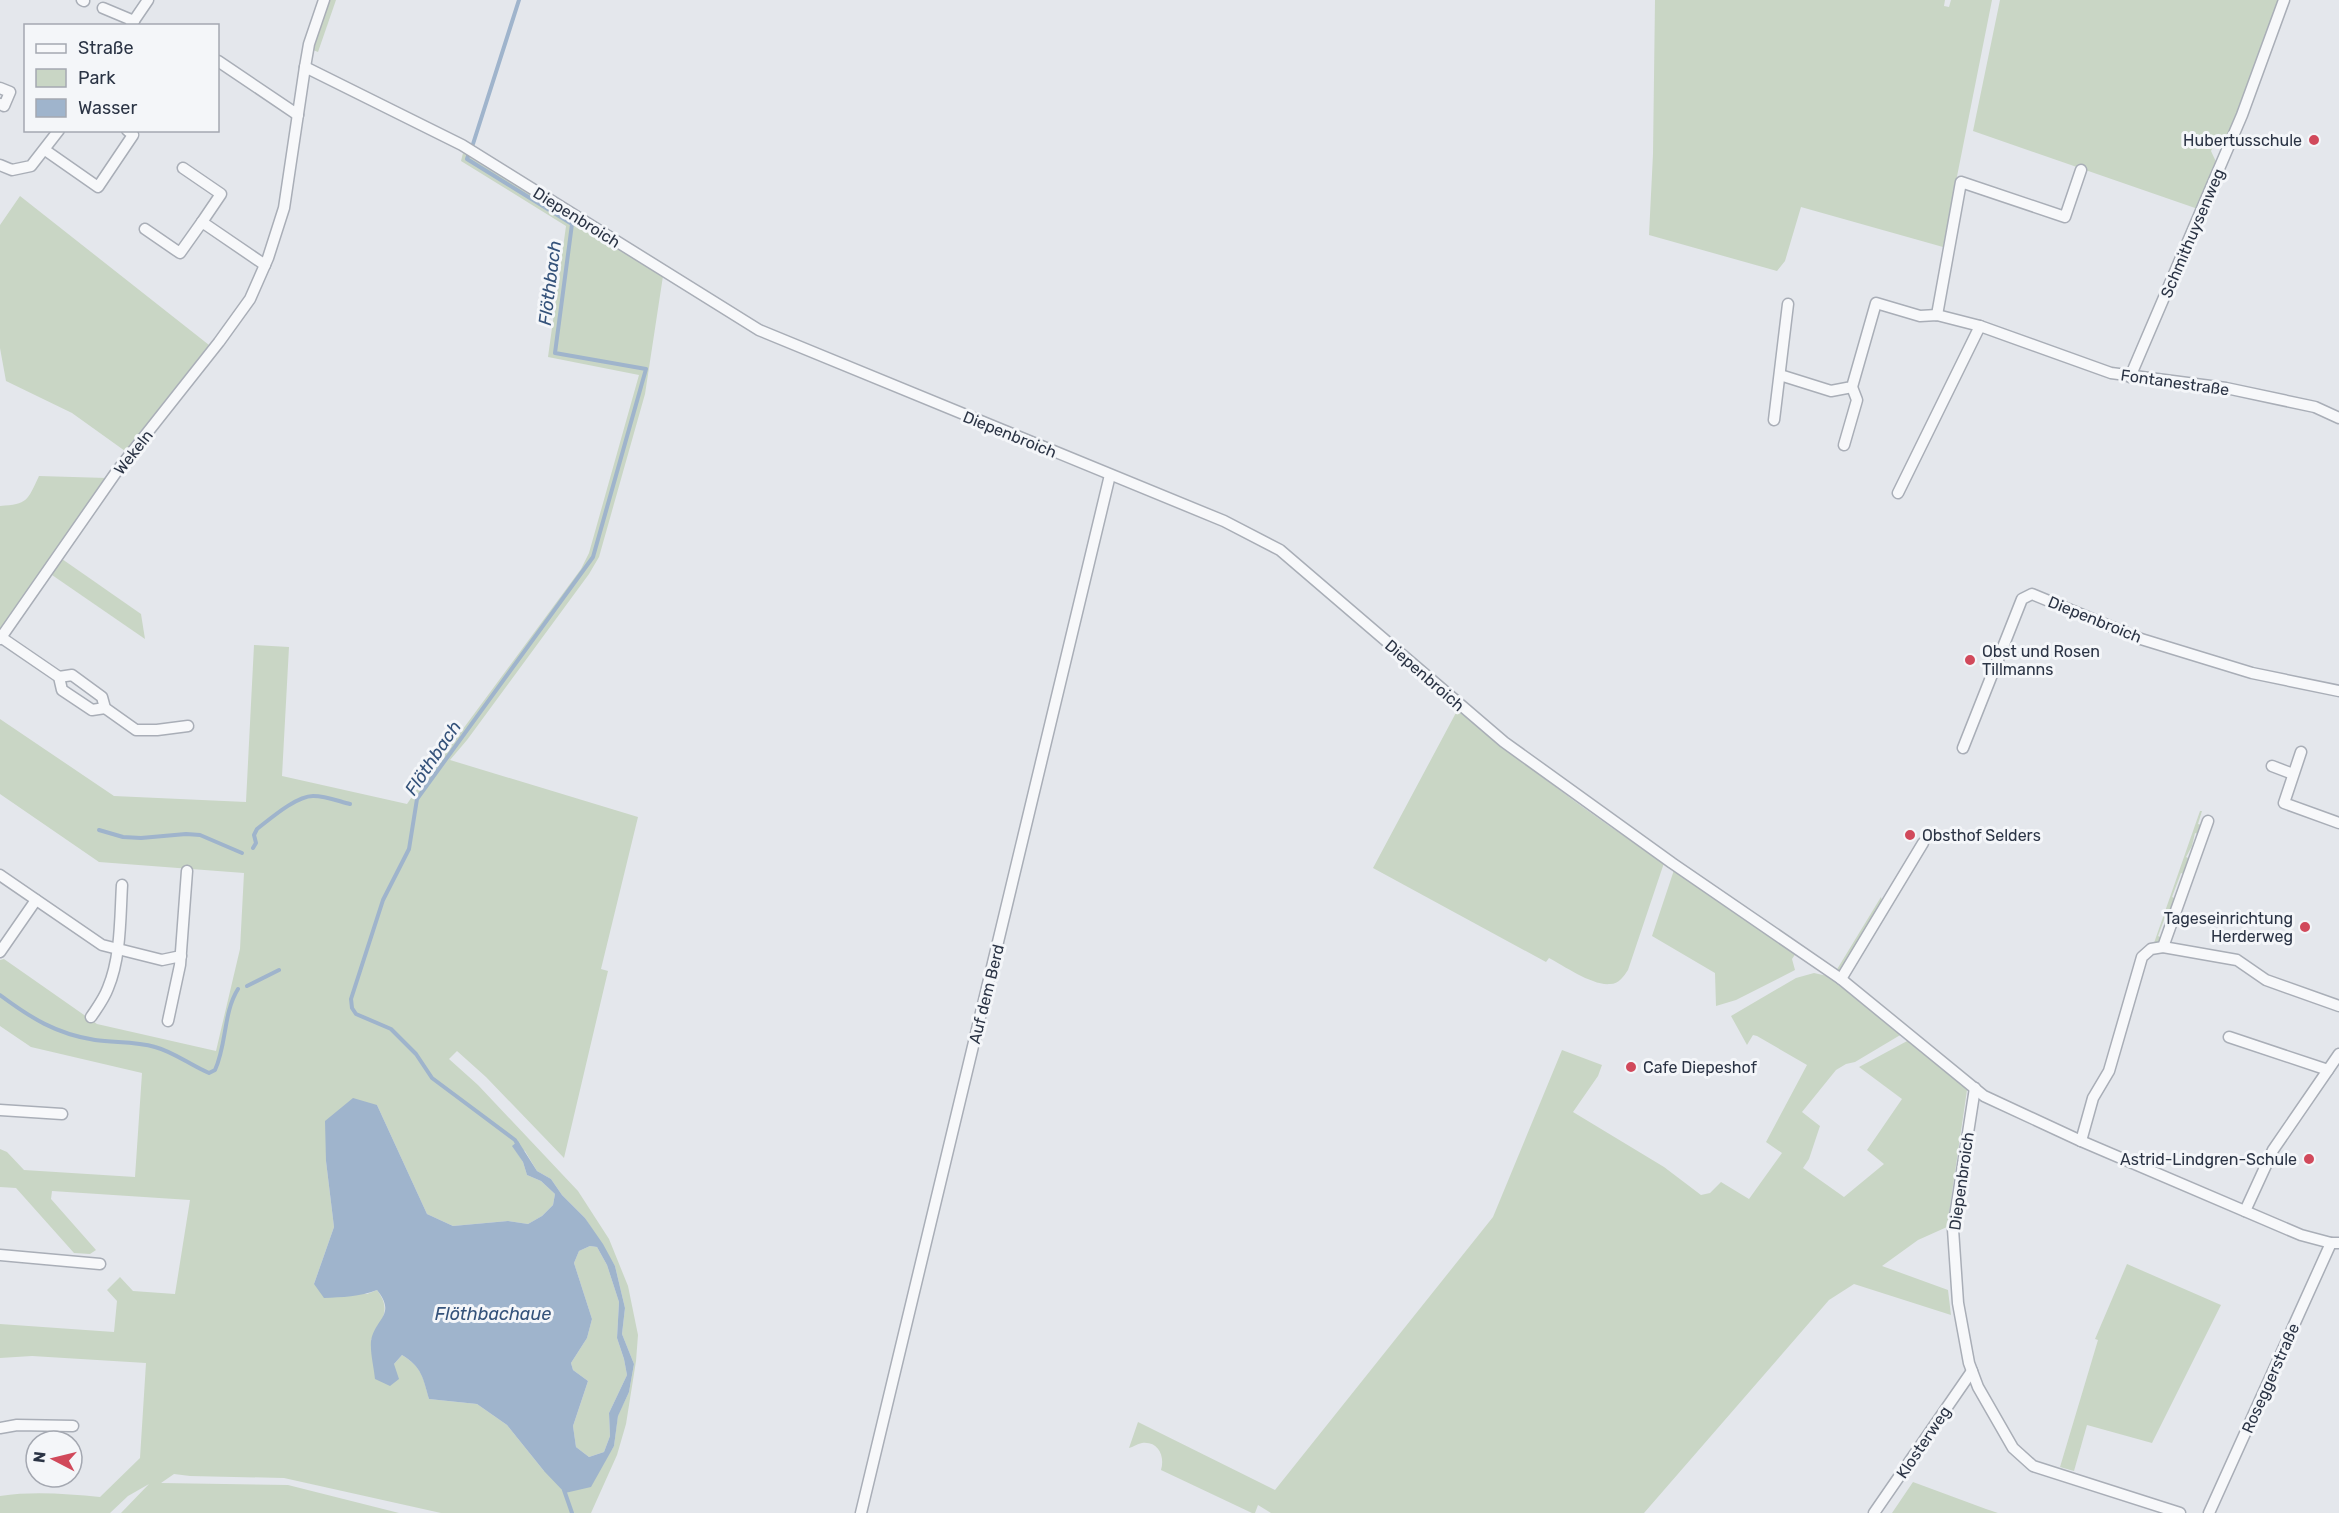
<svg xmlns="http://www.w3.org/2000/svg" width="2339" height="1513" font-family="Rubik,sans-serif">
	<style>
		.green { fill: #c9d6c5; fill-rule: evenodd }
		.water { fill: #9fb4cc; fill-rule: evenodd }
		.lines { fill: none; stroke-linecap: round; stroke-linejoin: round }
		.stream { stroke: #9fb4cc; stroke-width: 4 }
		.street-casing { stroke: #a9aeb7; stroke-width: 13 }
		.street { stroke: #f7f8fa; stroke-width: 10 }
		.poi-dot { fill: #d1495b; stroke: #f4f6f9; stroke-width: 2 }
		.labels { text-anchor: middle; stroke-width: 6; stroke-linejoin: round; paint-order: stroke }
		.poi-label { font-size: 16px; fill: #2b3445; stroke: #f4f6f9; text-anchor: end }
		.street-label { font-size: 16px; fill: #2b3445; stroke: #f4f6f9 }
		.water-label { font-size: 18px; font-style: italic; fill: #34527a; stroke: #f4f6f9 }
	</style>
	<rect width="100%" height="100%" fill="#e4e7ec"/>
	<g class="green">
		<polygon points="330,0 336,0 318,52 313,50"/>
		<polygon points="1655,0 1945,0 1944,6 1949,7 1951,0 1992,0 1943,247 1801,207 1785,261 1777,271 1649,235 1653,154"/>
		<polygon points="2000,0 2278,0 2239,116 2228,140 2218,135 2211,151 2217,164 2198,209 1973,131"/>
		<path d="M463,153L663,276L645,394L599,557L589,574L467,740L450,760L638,817L601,969L608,971L564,1158L486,1077L457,1051L449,1059L478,1085L578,1191L609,1239L628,1286L638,1335L636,1361L626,1424L617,1455L591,1513H441L284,1478L190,1476L174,1474L161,1483L288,1485L399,1513H121L149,1484L128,1496L110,1513H0V1496C34,1491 67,1494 100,1497L140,1458L146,1363L32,1356L0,1358V1324L114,1332L117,1301L107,1290L120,1277L133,1291L175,1294L190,1200L52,1191L51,1199L96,1250L90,1254L74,1253L16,1188L0,1187V1149L7,1152L24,1170L135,1177L142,1073L31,1047L0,1026V960L4,959L97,1024L216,1051L240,949L244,873L99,862L0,794V719L114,796L246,802L254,645L289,647L282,776L407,804L445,748L460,733L581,569L589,553L639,375L548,357L566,226L461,161ZM377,1105L427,1214L453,1226L508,1221L528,1224L542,1216L553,1205L555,1194L541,1181L527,1175L523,1162L513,1146L525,1151L537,1171L551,1179L562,1195L585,1218L615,1266L625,1308L622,1334L634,1364L629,1392L618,1415L614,1446L602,1465L544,1471L507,1425L477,1404L429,1399C423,1377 422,1367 402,1355L394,1364L371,1340C382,1320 392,1310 377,1290L367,1294L314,1284L334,1227L326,1161Z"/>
		<polygon points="20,196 209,345 125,451 72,413 6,381 0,348 0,225"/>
		<path d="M39,476L107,478L0,631V506C28,504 27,501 39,476Z"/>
		<polygon points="62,559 141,614 145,639 52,575"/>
		<path d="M1458,709C1523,765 1593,816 1664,863L1628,970C1624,976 1619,984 1610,984C1593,986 1564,966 1549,958L1546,962L1373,868Z"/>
		<polygon points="2200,811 2202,811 2198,824 2202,825 2198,834 2195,833 2192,846 2186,857 2190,859 2184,874 2181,873 2172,897 2176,899 2171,913 2167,912 2158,936 2162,938 2160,942 2154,943"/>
		<polygon points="1674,870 1796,953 1792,959 1795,970 1736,1000 1716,1006 1715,973 1652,936"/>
		<polygon points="1881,897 1882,901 1840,973 1836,971"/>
		<path d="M1814,973L1832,977L1902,1034L1855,1062L1846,1064L1836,1070L1802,1112L1820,1126L1809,1159L1803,1168L1844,1197L1884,1164L1867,1150L1902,1099L1859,1067L1909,1040L1962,1084L1967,1090L1947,1227L1918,1240L1882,1266L1948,1290L1951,1315L1854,1284L1829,1300L1644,1513H1271L1258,1505L1255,1513H1252L1161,1470C1165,1457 1159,1441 1142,1443C1137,1444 1133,1447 1129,1448L1138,1422L1275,1490L1493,1217L1562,1050L1602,1065L1598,1076L1573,1112L1664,1167L1701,1195L1710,1193L1721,1182L1749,1199L1782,1153L1766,1142L1807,1065L1757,1036L1753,1035L1747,1045L1731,1016L1796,978Z"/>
		<polygon points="590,1246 597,1247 607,1265 619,1302 617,1338 624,1359 627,1375 609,1413 610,1436 604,1452 589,1457 576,1447 573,1426 588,1381 573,1370 571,1363 587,1338 592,1319 574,1263 579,1251"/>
		<polygon points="2127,1264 2221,1305 2152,1443 2087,1425 2074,1471 2060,1467 2098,1340 2095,1339"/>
		<polygon points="1913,1482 1986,1509 1998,1513 1892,1513"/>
	</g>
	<path class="water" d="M353,1098L377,1105L427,1214L453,1226L508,1221L528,1224L542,1216L553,1205L555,1194L541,1181L527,1175L523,1162L512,1146L518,1141L537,1171L551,1179L562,1195L585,1218L603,1244L615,1266L625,1308L622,1334L634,1364L629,1392L618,1416L614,1446L591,1487L565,1493L544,1471L507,1425L477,1404L429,1399C423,1378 422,1367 402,1355L394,1364L399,1379L390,1386L375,1379C374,1368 370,1353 371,1341C375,1318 397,1315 377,1290C360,1297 342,1297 324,1298L314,1284L334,1227L326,1161L325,1121ZM590,1246L597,1247L607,1265L619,1302L617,1338L624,1359L627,1375L609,1413L610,1436L604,1452L589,1457L576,1447L573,1426L588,1381L573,1370L571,1363L587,1338L592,1319L574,1263L579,1251Z"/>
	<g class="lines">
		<g class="stream">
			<polyline points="473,144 519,0"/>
			<polyline points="468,156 467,159 572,224 555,353 646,369 593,557 417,799 409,849 383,900 351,999 352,1008 356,1014 391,1029 416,1054 432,1078 515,1140 518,1145"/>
			<polyline points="99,830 123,837 141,838 186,834 200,835 242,853"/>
			<path d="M253,848L256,843L254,835L257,829C270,819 296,796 313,796C326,796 338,801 350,804"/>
			<polyline points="247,986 279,970"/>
			<path d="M0,995C31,1018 56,1034 95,1040C115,1043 135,1041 155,1047C174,1052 190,1065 209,1073L215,1070C227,1044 223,1013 238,989"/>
			<polyline points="564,1490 572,1513"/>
		</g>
		<g class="street-casing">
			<g id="street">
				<polyline points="82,0 84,1"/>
				<polyline points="103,8 134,21"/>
				<polyline points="131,25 148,0"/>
				<polyline points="218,61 298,115"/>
				<polyline points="305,67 462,145 759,330 1224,521 1280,550 1504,742 1672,863 1841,979 1984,1096 2081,1141 2301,1235 2331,1243 2339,1243"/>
				<polyline points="0,88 10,92 4,106 0,104"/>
				<polyline points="45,150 98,187 133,135 127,130"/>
				<polyline points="0,165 12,170 31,166 59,130"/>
				<polyline points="183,168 221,194 202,222"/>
				<polyline points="145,229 180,253 202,222 265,265"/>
				<polyline points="1937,315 1961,182 2065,217 2081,170"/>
				<polyline points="1780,375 1831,391 1852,387 1876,303 1920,316 1937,315 1980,326"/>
				<polyline points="2130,377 2242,115 2284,0"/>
				<polyline points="1774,420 1788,304"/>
				<polyline points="1844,445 1857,400 1852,387"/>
				<polyline points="1898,493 1980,326 2111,373 2226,388 2315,407 2339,418"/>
				<polyline points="2,638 59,677 62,690 92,710 105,708"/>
				<polyline points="0,639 117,471 219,342 250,299 268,258 284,208 305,67 309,44 324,0"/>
				<polyline points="59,677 72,675 102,697 105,708 136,730 157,730 188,726"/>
				<polyline points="1963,748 2022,599 2032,594 2141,639 2252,673 2339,691"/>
				<polyline points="2301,752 2284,803 2339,823"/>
				<polyline points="2272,766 2293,774"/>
				<polyline points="0,875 102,945 162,960 181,956"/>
				<polyline points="2163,947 2237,960 2266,980 2339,1006"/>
				<polyline points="0,952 36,900"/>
				<polyline points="1841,979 1923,843"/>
				<path d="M91,1017C97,1008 104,999 108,988C121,957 120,919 122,885"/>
				<polyline points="168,1021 180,965 187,871"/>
				<polyline points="2229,1037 2328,1070"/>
				<polyline points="1975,1088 1953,1229 1958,1303 1969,1363 1978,1387 2013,1448 2033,1466 2180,1513"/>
				<polyline points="0,1110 62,1114"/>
				<polyline points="2081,1141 2093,1098 2109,1071 2142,957 2151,949 2163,947 2208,821"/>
				<polyline points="2245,1211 2273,1150 2339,1054"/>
				<polyline points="0,1255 100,1264"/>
				<polyline points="0,1428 17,1425 73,1426"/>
				<polyline points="861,1513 1110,475"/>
				<polyline points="1874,1513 1972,1371"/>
				<polyline points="2209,1513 2331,1243"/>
			</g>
		</g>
		<use href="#street" class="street"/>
	</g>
	<g class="poi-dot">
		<circle cx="2314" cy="140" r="6"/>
		<circle cx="1970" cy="660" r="6"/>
		<circle cx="1910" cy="835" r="6"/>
		<circle cx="2305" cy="927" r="6"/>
		<circle cx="1631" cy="1067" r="6"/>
		<circle cx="2309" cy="1159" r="6"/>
	</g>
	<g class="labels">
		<g class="poi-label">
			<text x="2302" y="146">Hubertusschule</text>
			<text x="1982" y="657" text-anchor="start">Obst und Rosen<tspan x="1982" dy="18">Tillmanns</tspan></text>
			<text x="1922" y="841" text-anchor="start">Obsthof Selders</text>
			<text x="2293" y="924">Tageseinrichtung<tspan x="2293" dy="18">Herderweg</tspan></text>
			<text x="1643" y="1073" text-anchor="start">Cafe Diepeshof</text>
			<text x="2297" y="1165">Astrid-Lindgren-Schule</text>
		</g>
		<g class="street-label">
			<text transform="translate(577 217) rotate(32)" y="6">Diepenbroich</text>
			<text transform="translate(2192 233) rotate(-67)" y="6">Schmithuysenweg</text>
			<text transform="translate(2175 382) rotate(8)" y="6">Fontanestraße</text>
			<text transform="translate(1010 434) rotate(22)" y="6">Diepenbroich</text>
			<text transform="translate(133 452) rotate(-52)" y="6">Wekeln</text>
			<text transform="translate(2095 619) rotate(22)" y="6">Diepenbroich</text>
			<text transform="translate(1425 675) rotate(41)" y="6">Diepenbroich</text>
			<text transform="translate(986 994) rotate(-76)" y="6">Auf dem Berd</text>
			<text transform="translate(1961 1181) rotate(-82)" y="6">Diepenbroich</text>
			<text transform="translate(2270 1378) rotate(-66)" y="6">Roseggerstraße</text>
			<text transform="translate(1923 1442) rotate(-56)" y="6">Klosterweg</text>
		</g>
		<g class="water-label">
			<text transform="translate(550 283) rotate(-83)" y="6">Flöthbach</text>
			<text transform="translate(433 758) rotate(-56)" y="6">Flöthbach</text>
			<text x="493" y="1320">Flöthbachaue</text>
		</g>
	</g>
	<rect x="24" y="24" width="195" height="108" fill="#f4f6f9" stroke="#a4a8b1" stroke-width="1.5"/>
	<rect x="36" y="44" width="30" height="9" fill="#f7f8fa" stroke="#a4a8b1" stroke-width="1.5"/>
	<text x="78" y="54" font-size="18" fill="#2b3445">Straße</text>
	<rect x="36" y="69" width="30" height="18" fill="#c9d6c5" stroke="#a4a8b1" stroke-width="1.5"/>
	<text x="78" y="84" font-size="18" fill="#2b3445">Park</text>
	<rect x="36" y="99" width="30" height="18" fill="#9fb4cc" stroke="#a4a8b1" stroke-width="1.5"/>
	<text x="78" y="114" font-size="18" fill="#2b3445">Wasser</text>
	<g transform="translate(54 1459) rotate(277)"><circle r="28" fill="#f4f6f9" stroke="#a4a8b1" stroke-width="1.5"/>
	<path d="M0-4.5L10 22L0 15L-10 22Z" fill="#d1495b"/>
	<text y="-9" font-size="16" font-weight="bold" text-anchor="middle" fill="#2b3445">N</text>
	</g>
</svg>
